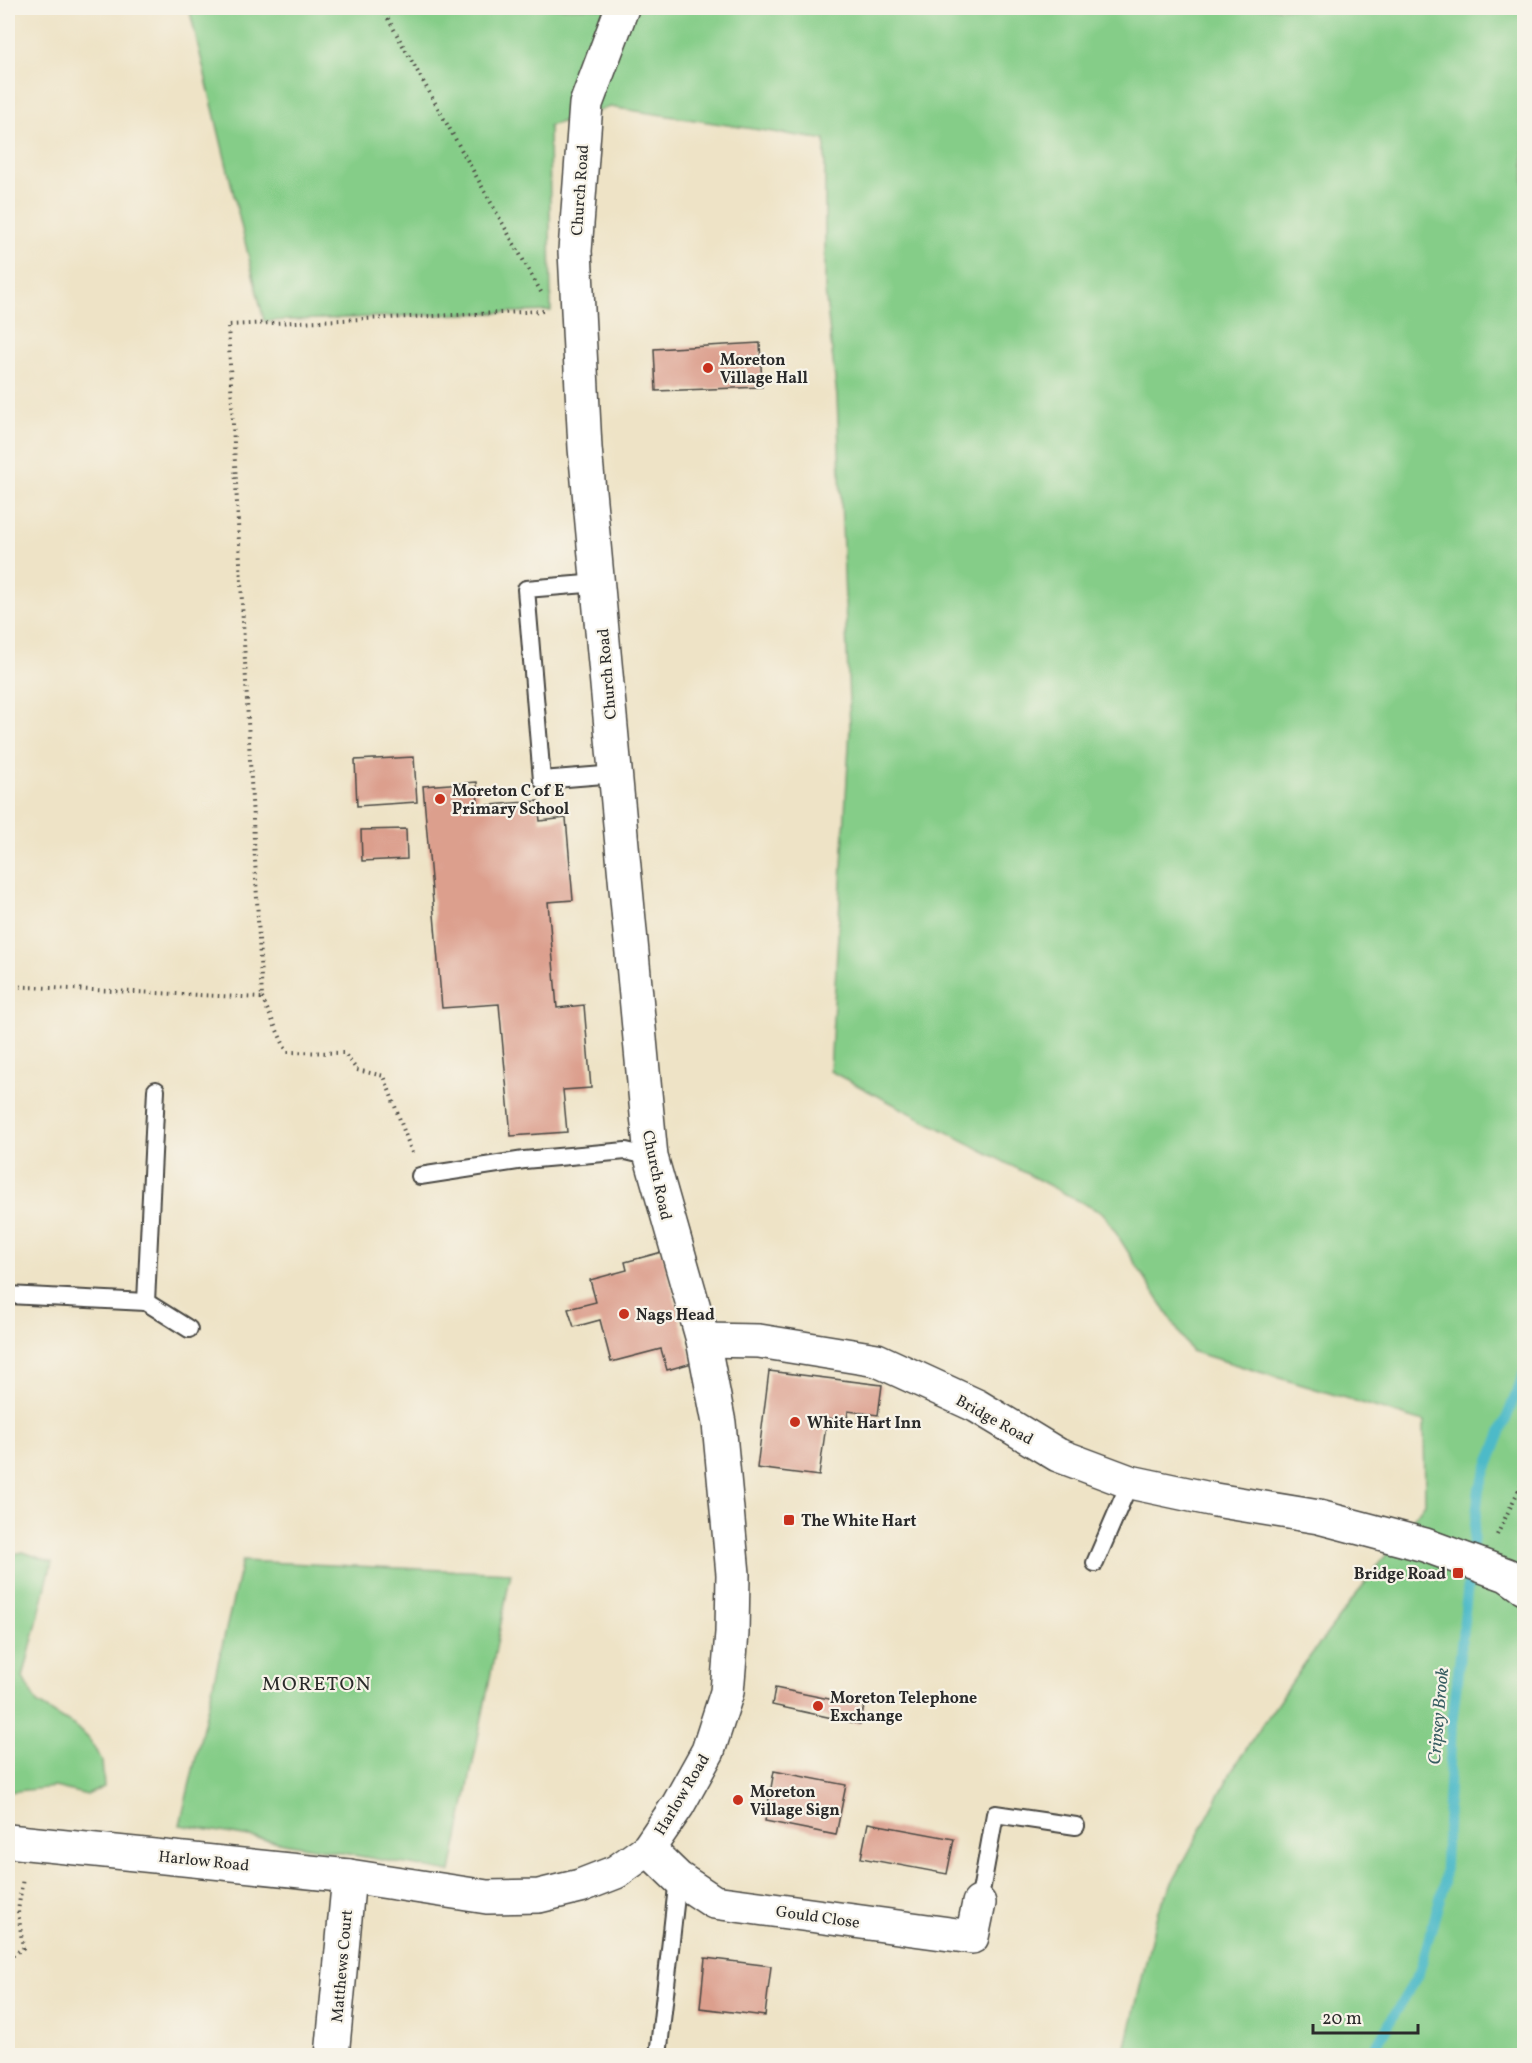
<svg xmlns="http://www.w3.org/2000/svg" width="1532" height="2063" font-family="Vollkorn,serif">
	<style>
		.green { fill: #85cd88; stroke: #587c5a; stroke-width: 1.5 }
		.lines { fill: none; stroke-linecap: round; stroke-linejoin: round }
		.stream { stroke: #4dbac8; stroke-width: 10 }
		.building { fill: #dc9f8d }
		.service-casing { stroke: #484742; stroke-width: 20 }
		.minor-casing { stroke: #484742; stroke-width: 36 }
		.tertiary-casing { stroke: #484742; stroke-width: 36 }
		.path { stroke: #484742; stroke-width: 4; stroke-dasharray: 1.5 4.5; stroke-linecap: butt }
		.service { stroke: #fff; stroke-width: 16 }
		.minor { stroke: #fff; stroke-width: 33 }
		.tertiary { stroke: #fff; stroke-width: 33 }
		.poi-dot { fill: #c8321e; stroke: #f7f3e8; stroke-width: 2 }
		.labels { text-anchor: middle; stroke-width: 4.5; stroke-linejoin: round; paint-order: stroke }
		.street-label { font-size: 16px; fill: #2b2b2b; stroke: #f7f3e8 }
		.poi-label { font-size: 16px; font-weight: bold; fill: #2b2b2b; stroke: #f7f3e8; text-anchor: start }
		.water-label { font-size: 18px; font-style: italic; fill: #375d62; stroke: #f7f3e8 }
		.quarter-label { font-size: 20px; letter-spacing: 1.5px; fill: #2b2b2b; stroke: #f7f3e8 }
	</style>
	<rect width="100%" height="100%" fill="#f7f3e8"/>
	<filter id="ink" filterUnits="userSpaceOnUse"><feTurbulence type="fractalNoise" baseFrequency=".0167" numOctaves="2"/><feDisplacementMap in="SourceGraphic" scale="12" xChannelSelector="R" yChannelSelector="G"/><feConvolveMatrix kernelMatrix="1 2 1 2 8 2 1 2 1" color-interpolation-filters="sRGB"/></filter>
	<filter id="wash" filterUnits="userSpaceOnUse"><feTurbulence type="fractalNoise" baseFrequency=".008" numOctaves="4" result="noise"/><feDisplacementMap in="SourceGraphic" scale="24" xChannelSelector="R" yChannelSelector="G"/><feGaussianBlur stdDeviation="1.35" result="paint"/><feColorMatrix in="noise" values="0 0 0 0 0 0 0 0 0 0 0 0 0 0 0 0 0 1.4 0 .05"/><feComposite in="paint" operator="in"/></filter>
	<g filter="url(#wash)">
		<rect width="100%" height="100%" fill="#eee3c6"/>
		<g class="green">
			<polygon points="189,8 1524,8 1524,2055 1124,2055 1158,1910 1234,1767 1305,1663 1425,1503 1424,1422 1191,1351 1104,1214 830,1071 850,728 837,397 825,290 825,140 610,107 549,126 551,311 264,321"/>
			<polygon points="23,1552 52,1562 23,1678 37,1703 78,1728 89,1739 102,1761 104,1787 87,1795 55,1787 8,1792 8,1555"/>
			<polygon points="242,1561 511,1573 451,1872 180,1825"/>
		</g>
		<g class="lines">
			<polyline class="stream" points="1370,2056 1419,1973 1444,1884 1452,1724 1479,1489 1524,1373"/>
		</g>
		<g id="blocks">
			<g class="building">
				<polygon points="760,343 762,387 656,391 654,349"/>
				<polygon points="414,757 417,802 357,806 355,760"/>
				<polygon points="477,782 478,806 538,801 540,821 566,818 573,900 548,902 557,1008 584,1005 591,1088 563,1090 567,1132 511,1136 499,1004 442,1008 423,786"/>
				<polygon points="406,829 407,859 362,861 361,830"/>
				<polygon points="662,1252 692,1363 667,1370 661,1349 611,1362 600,1320 574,1327 568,1309 596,1302 590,1280 627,1270 625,1262"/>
				<polygon points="769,1371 882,1385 878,1415 848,1411 847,1420 827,1418 819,1476 757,1468"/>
				<polygon points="775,1688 864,1706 860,1724 772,1705"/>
				<polygon points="774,1771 846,1785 836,1835 765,1821"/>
				<polygon points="868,1823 954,1839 947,1874 861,1858"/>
				<polygon points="705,1958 771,1966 765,2016 700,2008"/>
			</g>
		</g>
	</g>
	<g filter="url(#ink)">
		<use href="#blocks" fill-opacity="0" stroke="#484742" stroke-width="1.5"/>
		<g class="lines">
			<g class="service-casing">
				<g id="service">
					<polyline points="598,583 526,589 542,780 616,774"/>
					<polyline points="420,1176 524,1160 626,1151 651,1157"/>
					<polyline points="8,1295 146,1302 189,1329"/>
					<polyline points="146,1302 156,1090"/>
					<polyline points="1095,1563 1130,1482"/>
					<polyline points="979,1903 995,1814 1076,1826"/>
					<polyline points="658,2056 678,1878"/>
				</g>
			</g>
			<g class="minor-casing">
				<g id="minor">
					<polyline points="648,1849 678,1878 714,1902 972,1937 979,1903"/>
					<polyline points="332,2056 349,1876"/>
				</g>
			</g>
			<g class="tertiary-casing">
				<g id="tertiary">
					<polyline points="703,1340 759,1341 877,1360 977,1406 1058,1455 1130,1482 1215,1500 1319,1517 1425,1545 1507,1575 1524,1587"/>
					<polyline points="8,1841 349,1876 487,1897 539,1896 580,1886 616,1872 648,1849 678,1805 708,1751 727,1692 732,1633 733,1574 719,1423 703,1340 651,1157 585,448 575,251 586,104 622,8"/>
				</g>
			</g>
			<g class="path">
				<polyline points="382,8 541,292"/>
				<polyline points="8,986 262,998 228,325 545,311"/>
				<polyline points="262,998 287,1052 344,1053 357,1070 384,1076 412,1153"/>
				<polyline points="1497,1535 1524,1479"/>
				<polyline points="8,1959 23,1948 18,1911 23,1878"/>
			</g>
			<use href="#service" class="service"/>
			<use href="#minor" class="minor"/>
			<use href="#tertiary" class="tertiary"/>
		</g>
	</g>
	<g class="poi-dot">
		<circle cx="708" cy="368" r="6"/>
		<circle cx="440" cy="799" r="6"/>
		<circle cx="624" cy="1314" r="6"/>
		<circle cx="795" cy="1422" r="6"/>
		<rect x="783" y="1514" width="12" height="12" rx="3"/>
		<rect x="1452" y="1567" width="12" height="12" rx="3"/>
		<circle cx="818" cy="1706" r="6"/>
		<circle cx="738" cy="1800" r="6"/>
	</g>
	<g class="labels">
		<g class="street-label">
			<text transform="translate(579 190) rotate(-86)" y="6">Church Road</text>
			<text transform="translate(606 674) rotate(-95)" y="6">Church Road</text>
			<text transform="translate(658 1175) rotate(78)" y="6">Church Road</text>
			<text transform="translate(995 1419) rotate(29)" y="6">Bridge Road</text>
			<text transform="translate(681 1794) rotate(-59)" y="6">Harlow Road</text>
			<text transform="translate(204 1860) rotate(6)" y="6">Harlow Road</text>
			<text transform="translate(818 1916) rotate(8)" y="6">Gould Close</text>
			<text transform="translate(341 1966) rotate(-85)" y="6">Matthews Court</text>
		</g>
		<g class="poi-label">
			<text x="720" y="365">Moreton<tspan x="720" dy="18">Village Hall</tspan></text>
			<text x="452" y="796">Moreton C of E<tspan x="452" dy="18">Primary School</tspan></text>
			<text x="636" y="1320">Nags Head</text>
			<text x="807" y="1428">White Hart Inn</text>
			<text x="801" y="1526">The White Hart</text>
			<text x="1446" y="1579" text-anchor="end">Bridge Road</text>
			<text x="830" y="1703">Moreton Telephone<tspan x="830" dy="18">Exchange</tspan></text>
			<text x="750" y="1797">Moreton<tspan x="750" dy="18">Village Sign</tspan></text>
		</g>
		<g class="water-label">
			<text transform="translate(1438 1716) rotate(-85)" y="6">Cripsey Brook</text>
		</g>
		<g class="quarter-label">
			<text x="317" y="1690">MORETON</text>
		</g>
	</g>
	<rect width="1532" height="2063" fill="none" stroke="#f7f3e8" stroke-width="30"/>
	<path d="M1313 2024v9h105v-9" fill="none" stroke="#2b2b2b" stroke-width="3"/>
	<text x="1322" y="2024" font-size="18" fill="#2b2b2b" stroke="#f7f3e8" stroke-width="4.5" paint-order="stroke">20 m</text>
</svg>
